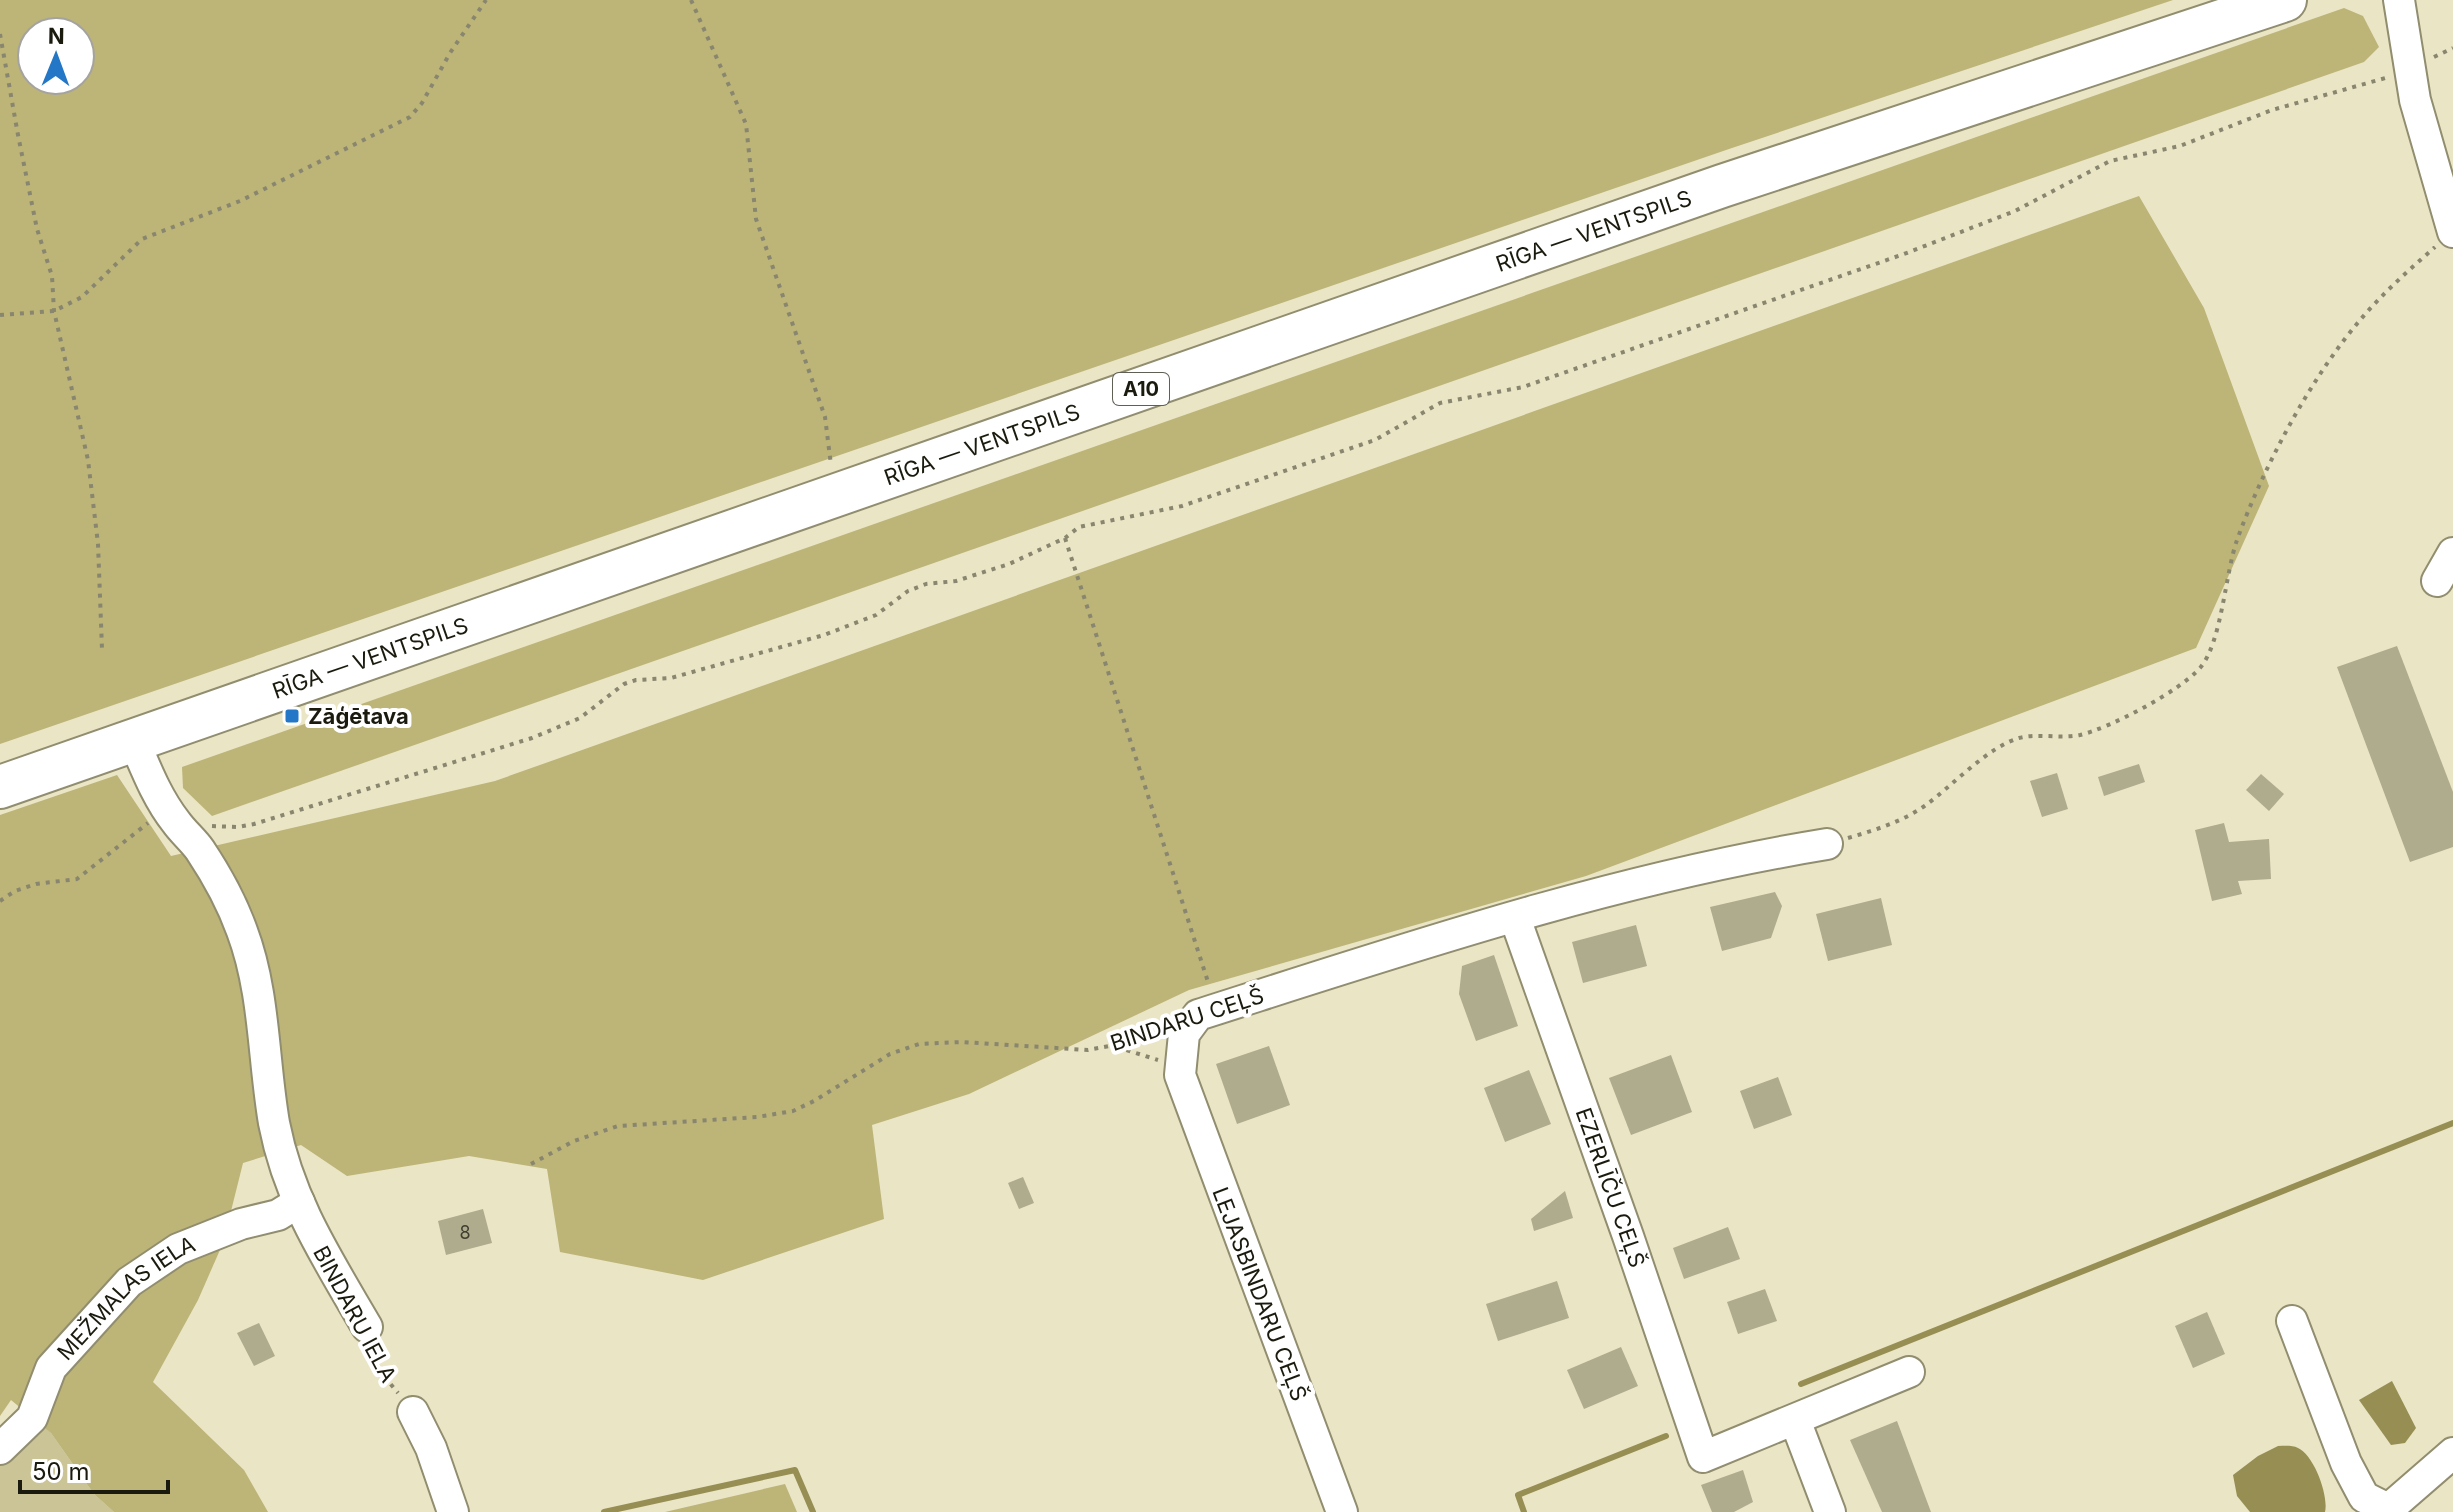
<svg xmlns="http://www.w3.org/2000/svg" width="2453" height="1512" font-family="Inter,sans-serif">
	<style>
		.green { fill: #cac496 }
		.forest { fill: #bdb478; fill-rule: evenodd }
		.water { fill: #968e53 }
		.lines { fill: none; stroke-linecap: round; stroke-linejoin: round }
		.stream { stroke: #968e53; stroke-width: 6 }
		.building { fill: #afab8d }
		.minor-casing { stroke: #918d6f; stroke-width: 34 }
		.highway-casing { stroke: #918d6f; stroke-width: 46 }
		.path { stroke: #89866f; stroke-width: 4; stroke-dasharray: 4 6; stroke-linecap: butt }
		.minor { stroke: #fff; stroke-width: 30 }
		.highway { stroke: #fff; stroke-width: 42 }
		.poi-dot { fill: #2477c6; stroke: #fff; stroke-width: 3 }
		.labels { text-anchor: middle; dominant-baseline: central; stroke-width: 8; stroke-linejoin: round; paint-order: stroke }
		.number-label { font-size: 18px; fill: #403e2e }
		.shield { fill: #fff; stroke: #5f5f56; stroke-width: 2 }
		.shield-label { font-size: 20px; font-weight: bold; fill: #1b1a0e }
		.street-label { font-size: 22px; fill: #1b1a0e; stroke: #fff }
		.poi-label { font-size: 22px; font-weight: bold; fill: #1b1a0e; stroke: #fff; text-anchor: start }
	</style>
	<rect width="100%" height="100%" fill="#eae5c5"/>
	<polygon class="green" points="45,1427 51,1433 94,1494 114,1512 0,1512 0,1455"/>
	<g class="forest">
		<path d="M 0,0 L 2173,0 L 1729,149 L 0,744 ZM 32,32 L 80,32 L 80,80 L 32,80 Z"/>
		<polygon points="2344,8 2363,16 2379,47 2364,62 212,816 183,788 182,767"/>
		<polygon points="2139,196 2204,308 2269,486 2196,648 1586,876 1189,990 969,1094 872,1125 884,1219 703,1280 560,1252 547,1169 469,1156 347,1176 301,1145 243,1163 223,1243 198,1300 153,1382 244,1470 268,1512 114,1512 94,1494 51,1433 11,1400 0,1416 0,815 117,775 171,856 495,781"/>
		<polygon points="785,1484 797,1512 665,1512"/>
	</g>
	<g class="water">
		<polygon points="2392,1381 2416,1428 2405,1443 2391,1445 2359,1400"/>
		<path d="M 2278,1446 C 2285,1446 2292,1445 2298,1448 C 2314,1455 2329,1496 2325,1512 L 2250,1512 L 2237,1496 L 2233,1475 L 2258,1456 Z"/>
	</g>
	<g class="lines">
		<g class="stream">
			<polyline points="1801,1384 2453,1123"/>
			<polyline points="604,1512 795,1470 813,1512"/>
			<polyline points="1524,1512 1518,1495 1666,1436"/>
		</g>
	</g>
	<g class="building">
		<polygon points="2397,646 2453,792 2453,847 2410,862 2337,667"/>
		<polygon points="2139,764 2145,782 2104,796 2098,777"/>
		<polygon points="2057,773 2068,809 2042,817 2030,781"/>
		<polygon points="2261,774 2284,794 2269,811 2246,790"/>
		<polygon points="2224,823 2229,842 2269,839 2271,879 2238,881 2242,894 2212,901 2195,830"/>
		<polygon points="1775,892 1782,906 1771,938 1722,951 1710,907"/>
		<polygon points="1881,898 1892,945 1828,961 1816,914"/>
		<polygon points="1636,925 1647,966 1583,983 1572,942"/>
		<polygon points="1494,955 1518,1026 1476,1041 1459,994 1462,966"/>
		<polygon points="1269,1046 1290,1105 1237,1124 1216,1064"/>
		<polygon points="1671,1055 1692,1112 1631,1135 1609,1078"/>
		<polygon points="1529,1070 1551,1124 1505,1142 1484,1088"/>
		<polygon points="1778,1077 1792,1115 1754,1129 1740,1091"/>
		<polygon points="1023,1177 1034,1203 1019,1209 1008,1183"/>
		<polygon points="1565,1191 1573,1218 1534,1231 1531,1219"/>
		<polygon points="483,1209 492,1243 446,1255 438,1221"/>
		<polygon points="1728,1227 1740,1259 1684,1279 1673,1248"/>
		<polygon points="1557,1281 1569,1318 1498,1341 1486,1304"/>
		<polygon points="1765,1289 1777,1321 1738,1334 1727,1302"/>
		<polygon points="2207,1312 2225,1354 2193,1368 2175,1326"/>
		<polygon points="259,1323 275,1356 254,1366 237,1333"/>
		<polygon points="1621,1347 1638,1386 1584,1409 1567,1370"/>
		<polygon points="1897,1421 1931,1512 1882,1512 1850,1440"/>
		<polygon points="1743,1470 1753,1502 1734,1512 1712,1512 1701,1485"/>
	</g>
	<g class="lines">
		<defs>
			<g id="minor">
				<polyline points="2399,0 2415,100 2453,232"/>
				<polyline points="2437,581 2453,553"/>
				<path d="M 134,741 C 146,769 157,798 176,822 C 183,832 193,840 200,850 C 216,874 232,903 242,931 C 265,992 263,1059 274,1123 C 289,1201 328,1260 367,1327"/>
				<path id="s1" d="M 1515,918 L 1628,1236 L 1703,1457 L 1909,1372"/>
				<polyline points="2292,1321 2346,1463 2364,1497 2388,1509"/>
				<polyline points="413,1412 431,1448 453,1512"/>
				<polyline points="1795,1420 1830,1512"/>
				<path id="s2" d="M 0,1449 L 32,1418 L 51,1368 L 129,1282 L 178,1249 L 241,1224 L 278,1215 L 299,1202"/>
				<path d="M 1342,1512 L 1180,1075 L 1184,1034 L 1198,1015 C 1405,949 1612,879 1827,844"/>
				<polyline points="2385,1512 2453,1453"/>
			</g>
			<g id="highway">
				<path id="s3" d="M 0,787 L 1722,186 L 2285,0"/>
			</g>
		</defs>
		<use href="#minor" class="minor-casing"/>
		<use href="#highway" class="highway-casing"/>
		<g class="path">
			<polyline points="691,0 746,124 756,219 825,417 831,465"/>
			<polyline points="0,34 18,135 37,229 52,276 54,311 88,460 98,544 102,649"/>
			<polyline points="2434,57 2453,48"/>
			<polyline points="0,315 54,311 82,297 142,239 240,201 410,117 422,103 450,53 486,0"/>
			<polyline points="1065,538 1209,985"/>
			<polyline points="212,826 238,827 254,824 532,738 580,718 624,684 636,680 671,678 824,635 876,615 908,591 926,584 956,581 1009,564 1065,538 1079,527 1182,506 1375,440 1440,403 1523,387 1904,254 2015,211 2110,161 2180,146 2272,110 2389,77"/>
			<path d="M 1848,838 C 1875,830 1902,822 1926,805 C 1953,785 1988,747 2019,738 C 2038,733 2060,739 2080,735 C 2110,728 2180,691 2200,668 C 2222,642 2225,574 2237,540 C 2263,468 2311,377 2361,319 C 2383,293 2409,270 2435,247"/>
			<polyline points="0,901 15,891 36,884 77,879 148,823"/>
			<polyline points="1117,1047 1158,1060"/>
			<polyline points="531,1164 574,1141 618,1126 757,1117 793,1111 814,1101 890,1054 919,1044 962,1042 1088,1050 1136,1041 1159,1032"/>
			<polyline points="375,1348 384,1376 398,1393"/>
		</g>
		<use href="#minor" class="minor"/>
		<use href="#highway" class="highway"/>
	</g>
	<rect class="poi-dot" x="284" y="708" width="16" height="16" rx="4"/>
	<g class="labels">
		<g class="number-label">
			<text x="465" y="1232">8</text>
		</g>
		<rect class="shield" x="1113" y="373" width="56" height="32" rx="6"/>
		<g class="shield-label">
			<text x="1141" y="389">A10</text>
		</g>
		<g class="street-label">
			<text stroke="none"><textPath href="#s3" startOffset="1688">RĪGA — VENTSPILS</textPath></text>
			<text stroke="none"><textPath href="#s3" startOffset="1040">RĪGA — VENTSPILS</textPath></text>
			<text stroke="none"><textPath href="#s3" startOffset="392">RĪGA — VENTSPILS</textPath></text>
			<text transform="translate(1187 1019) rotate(-18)">BINDARU CEĻŠ</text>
			<text stroke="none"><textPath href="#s1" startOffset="286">EZERLĪČU CEĻŠ</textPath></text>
			<text transform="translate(1260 1294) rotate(69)">LEJASBINDARU CEĻŠ</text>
			<text stroke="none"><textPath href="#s2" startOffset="202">MEŽMALAS IELA</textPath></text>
			<text transform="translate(355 1314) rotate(62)">BINDARU IELA</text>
		</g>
		<g class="poi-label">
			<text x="308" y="716">Zāģētava</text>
		</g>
	</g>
	<g transform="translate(56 56) rotate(1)"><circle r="38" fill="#ffffff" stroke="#a4a39f" stroke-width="2"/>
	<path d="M0-6L14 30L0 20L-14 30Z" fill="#2477c6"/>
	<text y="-12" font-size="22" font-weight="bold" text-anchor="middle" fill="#1b1a0e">N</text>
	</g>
	<path d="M20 1480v12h148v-12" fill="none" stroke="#1b1a0e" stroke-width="4"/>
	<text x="32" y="1480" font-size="24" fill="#1b1a0e" stroke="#ffffff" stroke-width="6" paint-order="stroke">50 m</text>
</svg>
